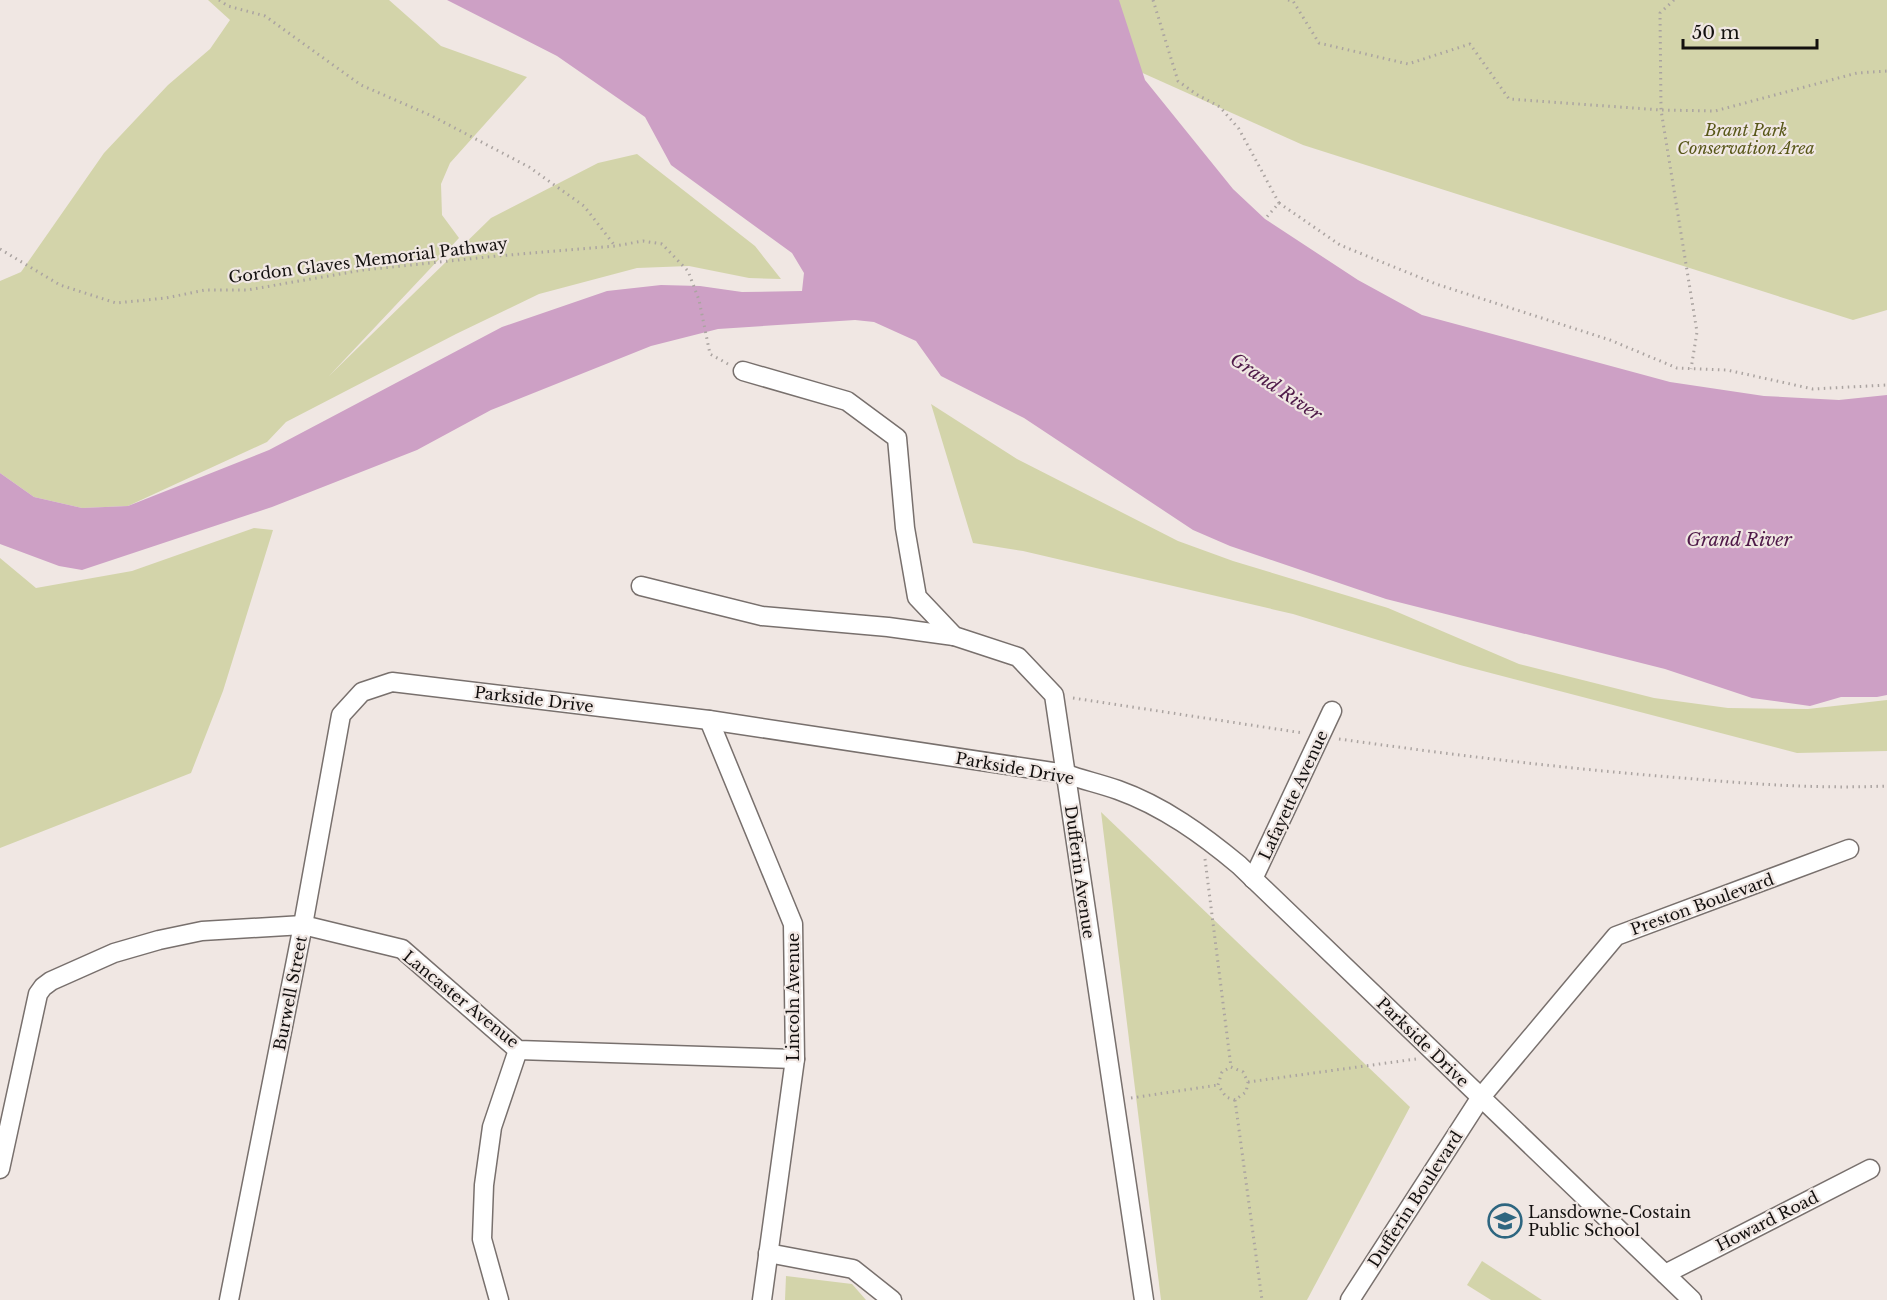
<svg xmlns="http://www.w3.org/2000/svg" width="1887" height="1300" font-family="'Libre Baskerville',serif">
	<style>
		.green { fill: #d3d4aa }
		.water { fill: #cda0c5 }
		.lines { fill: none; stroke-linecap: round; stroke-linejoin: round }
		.street-casing { stroke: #78706d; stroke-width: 21 }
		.path { stroke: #aba4a1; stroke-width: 3; stroke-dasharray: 1.5 4.5; stroke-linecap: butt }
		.street { stroke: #fff; stroke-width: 18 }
		.labels { text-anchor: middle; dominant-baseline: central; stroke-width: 4.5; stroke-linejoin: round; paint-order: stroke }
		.park-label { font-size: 16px; font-style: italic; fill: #585719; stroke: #f0e7e3 }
		.street-label { font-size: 16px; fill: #13100f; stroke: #f0e7e3 }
		.poi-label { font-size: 16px; fill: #13100f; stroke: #f0e7e3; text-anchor: start }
		.water-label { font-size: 18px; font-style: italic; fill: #4e1948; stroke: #f0e7e3 }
	</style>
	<rect width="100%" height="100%" fill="#f0e7e3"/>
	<g class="green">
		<polygon points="208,0 389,0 441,46 527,77 450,163 441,184 442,215 459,238 329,376 491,218 598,163 637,154 755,246 781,279 749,278 689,266 637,268 539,294 456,334 286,422 267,442 128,506 82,508 34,497 0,473 0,281 21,272 104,153 168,85 210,49 230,20"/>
		<polygon points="980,0 1887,0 1887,310 1853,320 1303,145"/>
		<polygon points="931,404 1017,459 1178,541 1233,561 1388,608 1519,664 1654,698 1728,708 1808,709 1887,700 1887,751 1797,753 1460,665 1293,614 1023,551 973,543"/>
		<polygon points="254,528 273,530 223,691 191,773 0,848 0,558 36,588 132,571"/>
		<polygon points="1101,812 1410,1107 1307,1300 1161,1300"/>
		<polygon points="1482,1261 1542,1300 1491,1300 1467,1285"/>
		<polygon points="786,1276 852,1284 866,1300 785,1300"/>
	</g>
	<polygon class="water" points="447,0 1119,0 1145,80 1233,189 1265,219 1358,280 1422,315 1670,382 1764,396 1839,400 1887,395 1887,695 1877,697 1841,697 1810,706 1752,698 1665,669 1386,599 1230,546 1193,530 1024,418 941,376 916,341 874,322 855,320 718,329 651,346 491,410 417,450 272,507 82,570 59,566 0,544 0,473 34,497 82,508 128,506 269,450 502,327 607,291 661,285 700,286 742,292 802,291 804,273 792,253 671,165 645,117 557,56"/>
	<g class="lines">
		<defs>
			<g id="street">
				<polyline points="743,371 847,401 897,438 905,528 917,597 954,636 1018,657 1054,695 1144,1300"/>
				<polyline points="641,586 762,616 888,627 954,636"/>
				<polyline points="709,720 793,924 795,1059 762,1300"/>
				<polyline points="1253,879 1332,711"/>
				<polyline points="0,1169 38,994 43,987 51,981 114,953 159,940 202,931 303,925 402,949 518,1050 795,1059"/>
				<polyline points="768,1253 853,1269 892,1300"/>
				<polyline points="1665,1274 1870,1169"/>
				<path d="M 229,1300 L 303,925 L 341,715 L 362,692 L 392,682 L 709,720 L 1066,774 C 1083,780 1101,784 1118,790 C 1163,806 1203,835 1239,865 L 1692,1300"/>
				<polyline points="499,1300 482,1239 484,1185 492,1127 518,1050"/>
				<polyline points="1350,1300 1481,1097 1616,936 1849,849"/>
			</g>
		</defs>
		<use href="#street" class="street-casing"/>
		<g class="path">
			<polyline points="219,0 228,6 265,16 361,85 432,116 529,167 584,206 615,246"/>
			<polyline points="1153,0 1178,81 1196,94 1220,107 1239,129 1279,203 1265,219"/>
			<polyline points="1288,0 1293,1 1319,43 1408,64 1470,44 1509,99 1661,110 1715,111 1857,73 1887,71"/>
			<polyline points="1674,0 1660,13 1661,110 1697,332 1691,369"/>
			<polyline points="1279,203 1340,245 1436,284 1610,340 1677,368 1727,370 1813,389 1887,385"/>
			<polyline points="0,249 60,285 116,303 166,298 205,290 247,290 363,270 497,256 615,246 643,241 662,244 688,271 699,300 710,354 728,364"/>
			<polyline points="1073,698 1303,733"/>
			<path d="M 1339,739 C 1454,755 1568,769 1683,778 C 1751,784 1819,789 1887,786"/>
			<polyline points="1205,859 1231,1067"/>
			<polygon points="1231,1067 1243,1072 1248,1082 1246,1092 1235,1100 1226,1097 1218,1085 1222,1072"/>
			<polyline points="1248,1082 1416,1059"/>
			<polyline points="1131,1098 1218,1085"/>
			<polyline points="1235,1100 1262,1300"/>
		</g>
		<use href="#street" class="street"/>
	</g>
	<defs>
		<symbol id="school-ring" viewBox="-11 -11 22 22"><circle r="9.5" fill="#f0e7e3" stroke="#2e6680" stroke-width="1.5"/><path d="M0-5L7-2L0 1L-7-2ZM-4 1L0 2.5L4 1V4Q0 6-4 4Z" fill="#2e6680"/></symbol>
	</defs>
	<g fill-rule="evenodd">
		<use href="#school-ring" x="1486" y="1202" width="38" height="38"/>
	</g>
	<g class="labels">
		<g class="park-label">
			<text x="1746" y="130">Brant Park<tspan x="1746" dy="18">Conservation Area</tspan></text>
		</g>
		<g class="street-label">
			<text transform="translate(368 260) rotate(-7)">Gordon Glaves Memorial Pathway</text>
			<text transform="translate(534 699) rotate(7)">Parkside Drive</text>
			<text transform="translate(1015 768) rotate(10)">Parkside Drive</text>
			<text transform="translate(1293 795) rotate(-65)">Lafayette Avenue</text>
			<text transform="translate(1080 872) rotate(82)">Dufferin Avenue</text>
			<text transform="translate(1702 904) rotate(-20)">Preston Boulevard</text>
			<text transform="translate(290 993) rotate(-79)">Burwell Street</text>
			<text transform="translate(793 997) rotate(-90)">Lincoln Avenue</text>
			<text transform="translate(461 999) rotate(39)">Lancaster Avenue</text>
			<text transform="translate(1423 1042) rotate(44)">Parkside Drive</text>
			<text transform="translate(1415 1199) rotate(-57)">Dufferin Boulevard</text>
			<text transform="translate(1767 1221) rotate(-27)">Howard Road</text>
		</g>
		<g class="poi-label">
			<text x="1528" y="1212">Lansdowne-Costain<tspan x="1528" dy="18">Public School</tspan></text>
		</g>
		<g class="water-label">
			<text transform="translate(1276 387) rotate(34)">Grand River</text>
			<text x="1739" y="540">Grand River</text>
		</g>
	</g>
	<path d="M1683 39v9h134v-9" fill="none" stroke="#13100f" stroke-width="3"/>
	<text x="1692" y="39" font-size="18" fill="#13100f" stroke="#f0e7e3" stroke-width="4.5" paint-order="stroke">50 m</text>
</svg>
